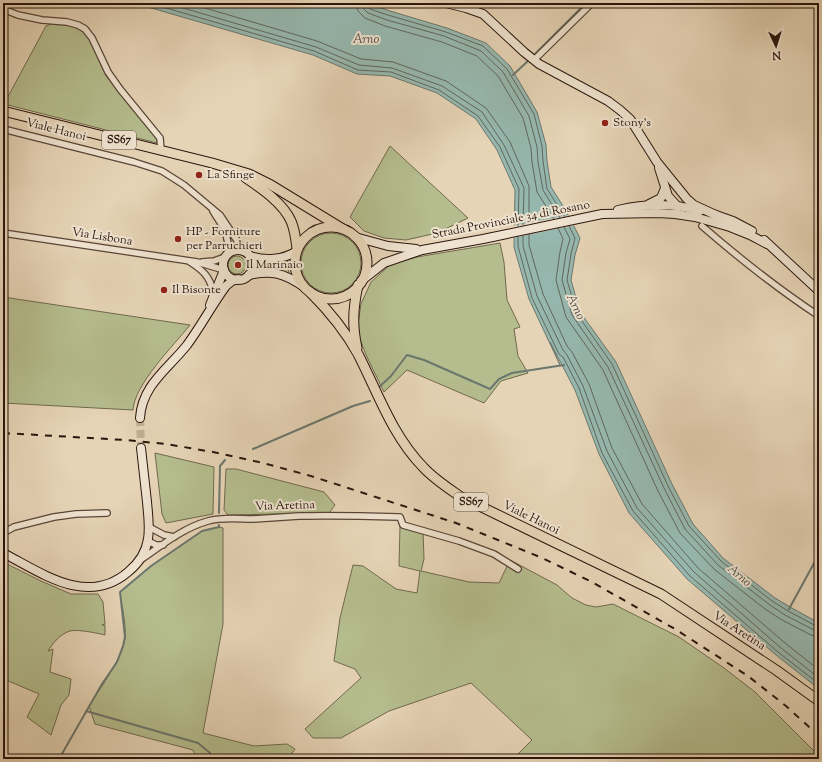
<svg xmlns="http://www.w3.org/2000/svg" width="822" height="762" font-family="'Sorts Mill Goudy',serif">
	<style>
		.green { fill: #b5bd8e; stroke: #70694e }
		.water { fill: #96b8af; stroke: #6b776e }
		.pier { fill: #e6d4b6 }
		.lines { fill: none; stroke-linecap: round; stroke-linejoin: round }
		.shore { stroke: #60665e; stroke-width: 1 }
		.stream { stroke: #6b776e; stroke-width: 2 }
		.secondary-tunnel { stroke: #c0ae94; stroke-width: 8; stroke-dasharray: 8 4; stroke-linecap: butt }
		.street-casing { stroke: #594537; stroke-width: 8 }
		.secondary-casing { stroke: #2a150d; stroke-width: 10 }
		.primary-casing { stroke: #2a150d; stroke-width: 11 }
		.street { stroke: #efe3d0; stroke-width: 5.5 }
		.secondary { stroke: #efe3d0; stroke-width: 8 }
		.primary { stroke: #e6d4b6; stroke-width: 9 }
		.rail { stroke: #2a150d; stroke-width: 2; stroke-dasharray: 7 7; stroke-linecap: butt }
		.poi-dot { fill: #8f2418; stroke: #efe3d0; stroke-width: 1.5 }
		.labels { text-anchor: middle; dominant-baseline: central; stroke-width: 4; stroke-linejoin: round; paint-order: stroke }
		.shield { fill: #efe3d0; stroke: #655348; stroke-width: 1 }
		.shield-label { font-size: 11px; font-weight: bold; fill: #2a150d }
		.poi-label { font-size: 12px; fill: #2a150d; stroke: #efe3d0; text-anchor: start }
		.street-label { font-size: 12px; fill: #2a150d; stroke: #efe3d0 }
		.water-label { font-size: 13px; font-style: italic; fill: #504e46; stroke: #efe3d0 }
	</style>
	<rect width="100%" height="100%" fill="#e6d4b6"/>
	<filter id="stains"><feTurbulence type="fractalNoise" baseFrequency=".005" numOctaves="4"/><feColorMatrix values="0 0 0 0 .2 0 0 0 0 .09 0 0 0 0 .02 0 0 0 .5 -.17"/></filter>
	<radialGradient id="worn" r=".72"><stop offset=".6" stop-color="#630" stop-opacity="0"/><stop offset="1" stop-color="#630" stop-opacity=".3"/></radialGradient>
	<g class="green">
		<polygon points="54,23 67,25 80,29 90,39 106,76 157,138 157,143 4,104 46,26"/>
		<polygon points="390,146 468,218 437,233 406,240 384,238 364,231 350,217"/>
		<circle cx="331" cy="263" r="30"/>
		<polygon points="500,243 504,262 507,300 520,327 514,329 518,356 528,373 501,381 484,403 407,370 384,392 366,355 357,331 361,304 371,282 391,264 417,257"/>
		<circle cx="237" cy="265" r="9"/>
		<polygon points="287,259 289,274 256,270 257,262"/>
		<path d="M 3,297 L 190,325 C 174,345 134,385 133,410 L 3,403 Z"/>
		<polygon points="155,453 214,467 213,514 166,523 162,514"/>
		<polygon points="226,469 236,469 324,492 335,505 329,513 228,515 224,510"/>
		<polygon points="400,526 423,531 424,559 421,571 469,582 499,583 510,560 557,585 572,598 586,605 596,607 613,604 679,637 724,668 755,692 819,756 819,759 518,759 516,756 532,740 471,683 389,711 341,738 313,738 305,729 361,678 355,669 334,661 340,618 353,565 363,566 396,589 417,593 420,571 399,566"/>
		<path d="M 219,527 L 223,528 L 223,624 L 203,733 L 254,746 L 287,744 L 295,749 L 288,759 L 197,759 L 193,750 L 95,724 L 89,706 C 100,688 123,658 125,638 C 126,623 122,607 120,592 L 151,566 L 202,531 Z"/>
		<path d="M 3,562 L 41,581 L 71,594 L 98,594 L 103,602 L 105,624 L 102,625 L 105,625 L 105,635 C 97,633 77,629 70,631 C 60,634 53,643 48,651 L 53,649 L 50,672 L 71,679 L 69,695 L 61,705 L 51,735 L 27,717 L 39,694 L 6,680 L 3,681 Z"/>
	</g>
	<polygon class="water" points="134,3 367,3 390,11 447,28 486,43 510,66 537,112 546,145 547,161 551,187 565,209 580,238 575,255 571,280 580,312 616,362 672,484 693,524 723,558 775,598 790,607 819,623 819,689 776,655 687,579 629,513 599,454 575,390 550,342 560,365 529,299 514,247 515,190 497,150 476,119 437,93 390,76 357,74 313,55"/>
	<polygon class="pier" points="570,215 576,225 512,238 512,226"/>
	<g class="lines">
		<g class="shore">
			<polyline points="149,3 314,51 358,70 391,72 439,90 478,116 500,147 519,189 518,226"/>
			<polyline points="166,3 316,47 359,65 392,68 442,86 482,112 504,145 524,188 523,225"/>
			<polyline points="188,3 317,41 361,59 393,62 446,81 486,108 510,142 529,186 529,224"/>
			<polyline points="356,3 358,11 365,18 385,26 442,42 477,56 498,76 523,118 531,148 532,162 537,192 554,219"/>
			<polyline points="362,3 364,9 368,13 387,20 444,36 481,51 503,72 529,116 537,147 538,162 543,190 560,218"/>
			<polyline points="367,3 368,6 370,9 388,15 446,32 483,46 507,69 534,114 542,146 543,161 547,189 565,217"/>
			<polyline points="569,226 575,238 571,254 567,280 577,314 612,364 668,486 689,526 721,561 772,601 788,611 816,626 819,626"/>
			<polyline points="564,227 570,239 566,253 562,280 572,315 608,367 664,488 685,529 718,565 770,605 785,615 814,630 819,631"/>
			<polyline points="558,228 563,239 560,252 556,280 566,317 603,370 658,491 680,533 714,569 765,609 782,620 811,635 819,637"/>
			<polyline points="529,234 529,245 543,294 567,346 572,352 589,384 612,448 642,504 698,568 785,643 819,670"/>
			<polyline points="523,236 523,246 537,296 563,350 567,355 583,386 607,451 637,508 694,572 781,648 819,678"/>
			<polyline points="518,237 518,246 532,298 559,354 563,357 579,388 602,453 633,511 690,576 778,652 819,684"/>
		</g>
		<g class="stream">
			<polyline points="533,56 586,3"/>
			<polyline points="513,75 530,59"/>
			<polyline points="377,389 391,376 407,355 424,360 490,389 499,379 512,373 564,365"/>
			<polyline points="253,449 353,406 370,401"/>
			<polyline points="219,513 220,466 225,460"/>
			<polyline points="789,609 819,554"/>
			<polyline points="86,711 198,743 210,753 211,759"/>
			<polyline points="59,759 102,684 117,662 123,646 125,637 120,592 151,566 202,531 219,527 219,525"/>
		</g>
		<polyline class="secondary-tunnel" points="140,418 141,448"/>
		<defs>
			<g id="street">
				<polyline points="3,9 18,15 42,20 67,22 78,25 85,29 92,38 108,72 120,89 160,138 161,150"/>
				<polyline points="534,60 592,3"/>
				<polyline points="3,129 134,162 162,171 184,185 220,215 244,251"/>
				<polyline points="213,211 225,230 230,252"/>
				<path d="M 702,226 C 739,258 778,289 819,316"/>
				<polyline points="3,233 197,262 224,270"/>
				<path d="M 190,262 C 204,271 210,277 214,294"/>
				<polyline points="202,262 214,261 225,257"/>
				<polyline points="149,527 164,535 174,537"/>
				<polyline points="3,533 14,527 54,517 76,514 107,513"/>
				<polyline points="148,541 156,545 163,545"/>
				<path d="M 142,559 C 162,545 183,528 208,521 C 222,517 238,519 253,519 C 269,518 284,517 299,516 C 333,515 367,516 400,517 L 403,525 L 459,541 L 494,554 L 518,569"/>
			</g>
			<g id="secondary">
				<polyline points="446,3 466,8 483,14 524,52 539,64 608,101 620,110 630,119 657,162 687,199 694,205 718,216"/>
				<polyline points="659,168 668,196 678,207"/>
				<polyline points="649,204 661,198 665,188"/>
				<path d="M 618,210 C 644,204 674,203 700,211"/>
				<polyline points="713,214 733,221 752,231"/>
				<polyline points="355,237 388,246 416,249"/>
				<polyline points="764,240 819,291"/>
				<circle cx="238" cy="265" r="15"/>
				<path d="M 250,256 C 265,261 283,260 297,251"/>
				<path d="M 249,275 C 272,270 284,273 304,287"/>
				<polyline points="361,281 384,263 422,250 483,239 602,214 658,213 675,214 695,217 730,227 750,235 767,244"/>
				<polyline points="210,305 224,270"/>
				<path d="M 140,418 C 142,385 168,369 187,345 C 201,326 212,305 226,286 L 232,281 L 238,279"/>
				<path d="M 3,553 C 42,573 87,607 128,572 C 139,563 146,553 148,539 C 150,527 148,514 147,502 C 145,484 143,466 141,448"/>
			</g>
			<g id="primary">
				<polyline points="3,111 212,163 249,174 271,185 343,229"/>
				<path d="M 246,178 C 262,189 283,203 291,221 C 295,230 296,240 297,249"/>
				<circle cx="331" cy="263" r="36"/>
				<path d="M 310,292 C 329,311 345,330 358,354 C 378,393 392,435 423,467 C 434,479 448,488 461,497 L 661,594 L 776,670 L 819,701"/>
				<path d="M 357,348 C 352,325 353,309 358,285"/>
			</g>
		</defs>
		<use href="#street" class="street-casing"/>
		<use href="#secondary" class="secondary-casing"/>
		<use href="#primary" class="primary-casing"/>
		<use href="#street" class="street"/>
		<use href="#secondary" class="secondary"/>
		<use href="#primary" class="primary"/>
		<polyline class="rail" points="3,433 125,440 166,444 213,452 263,463 311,476 456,523 540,557 590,581 675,629 748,676 786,706 819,736"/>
	</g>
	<g class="poi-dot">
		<circle cx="605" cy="123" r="4"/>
		<circle cx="199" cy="175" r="4"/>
		<circle cx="178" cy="239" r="4"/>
		<circle cx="238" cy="265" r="4"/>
		<circle cx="164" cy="290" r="4"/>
	</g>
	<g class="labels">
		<g class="shield">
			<rect x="102" y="131" width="34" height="18" rx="3"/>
			<rect x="454" y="493" width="34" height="18" rx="3"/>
		</g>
		<g class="shield-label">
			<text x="119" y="140">SS67</text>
			<text x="471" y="502">SS67</text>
		</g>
		<g class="poi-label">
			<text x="613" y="123">Stony's</text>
			<text x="207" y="175">La Sfinge</text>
			<text x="186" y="232">HP - Forniture<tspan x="186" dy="14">per Parruchieri</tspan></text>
			<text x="246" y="265">Il Marinaio</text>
			<text x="172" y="290">Il Bisonte</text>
		</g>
		<g class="street-label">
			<text transform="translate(56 130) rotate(14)">Viale Hanoi</text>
			<text transform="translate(511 220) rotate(-11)">Strada Provinciale 34 di Rosano</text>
			<text transform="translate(102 237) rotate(9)">Via Lisbona</text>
			<text transform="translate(285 506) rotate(-2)">Via Aretina</text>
			<text transform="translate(531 518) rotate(26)">Viale Hanoi</text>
			<text transform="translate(739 631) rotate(33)">Via Aretina</text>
		</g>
		<g class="water-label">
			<text x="366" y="40">Arno</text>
			<text transform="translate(575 307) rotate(64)">Arno</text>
			<text transform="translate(739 576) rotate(41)">Arno</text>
		</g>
	</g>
	<rect width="822" height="762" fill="none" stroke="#e6d4b6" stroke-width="16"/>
	<rect x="4" y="4" width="814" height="754" fill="none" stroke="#2a150d" stroke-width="2"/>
	<rect x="8" y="8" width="806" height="746" fill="none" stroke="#2a150d"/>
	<g transform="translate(776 46) rotate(176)" stroke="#efe3d0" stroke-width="3" paint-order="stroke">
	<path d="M0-3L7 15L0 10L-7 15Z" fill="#2a150d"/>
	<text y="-6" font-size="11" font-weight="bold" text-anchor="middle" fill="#2a150d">N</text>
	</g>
	<rect width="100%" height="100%" filter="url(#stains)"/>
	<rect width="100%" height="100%" fill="url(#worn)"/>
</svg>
